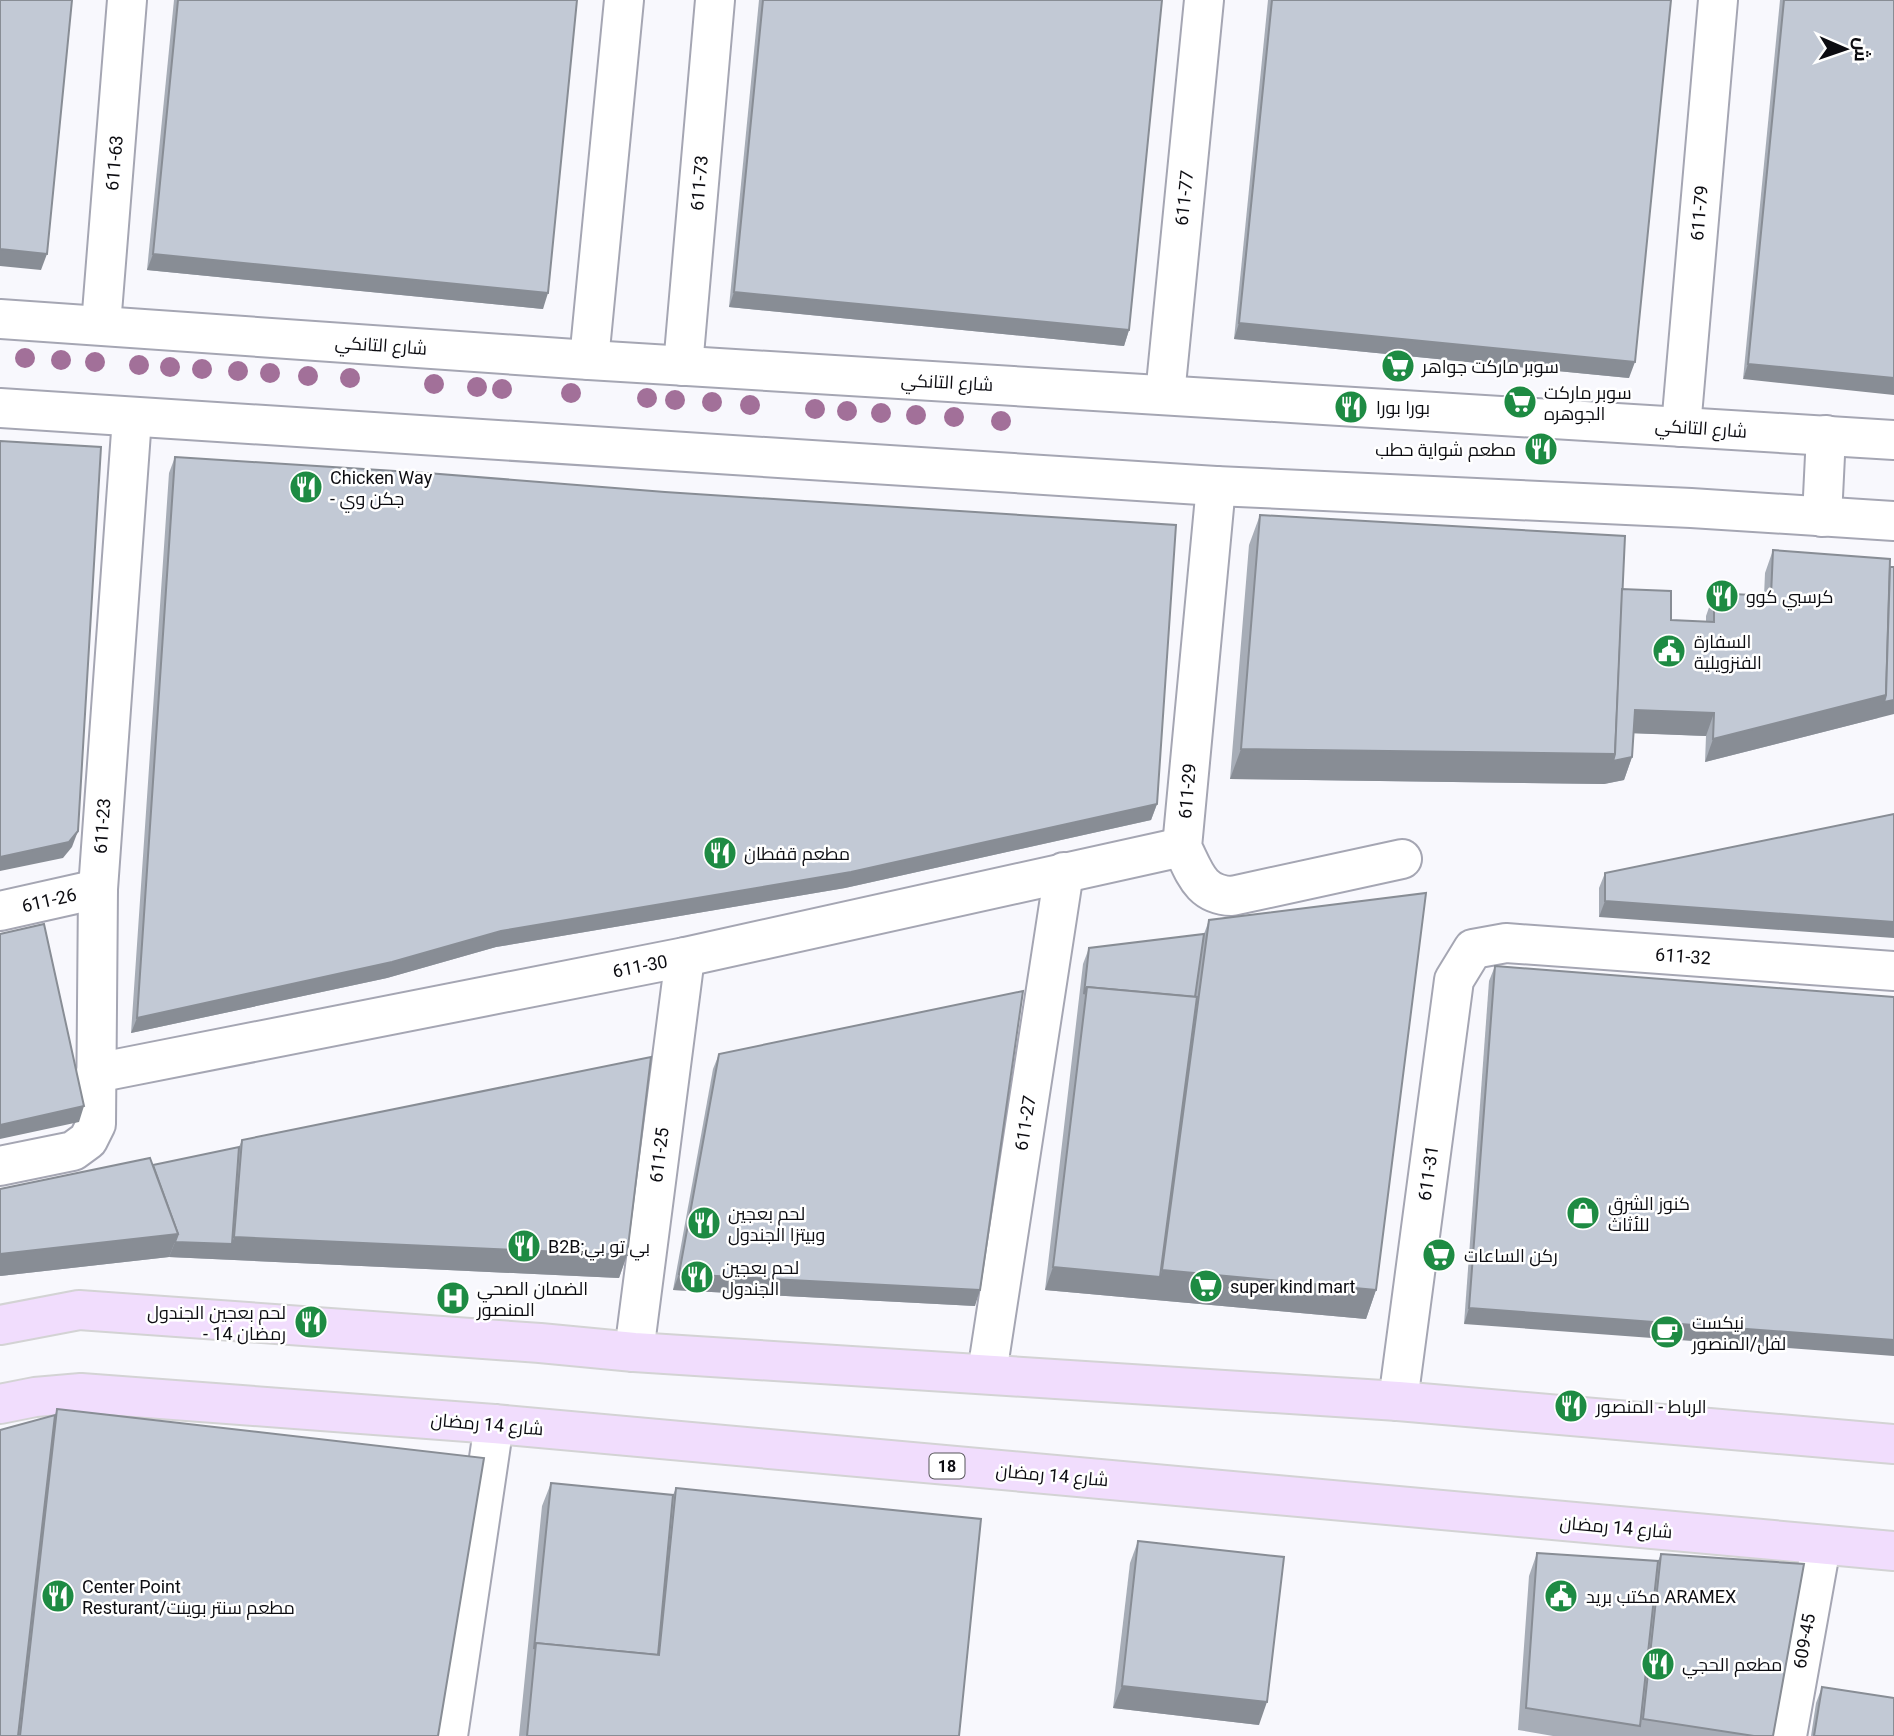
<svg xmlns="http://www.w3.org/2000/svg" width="1894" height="1736" font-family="Roboto,Cairo,sans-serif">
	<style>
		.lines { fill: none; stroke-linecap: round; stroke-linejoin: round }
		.minor-casing { stroke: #a5a6b3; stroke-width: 42 }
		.major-casing { stroke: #d3d3d4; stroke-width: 42 }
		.minor { stroke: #fff; stroke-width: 38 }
		.major { stroke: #f1ddfd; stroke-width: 38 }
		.tree { fill: #a27099 }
		.wall { fill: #a7adb7 }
		.shaded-wall { fill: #888d95 }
		.building { fill: #c2c9d5; stroke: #888d95; stroke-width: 2 }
		.labels { text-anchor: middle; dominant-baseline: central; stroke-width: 5; stroke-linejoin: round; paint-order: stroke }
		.shield { fill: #fff; stroke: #555558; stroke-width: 2 }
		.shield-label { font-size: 16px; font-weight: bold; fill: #0c0c11 }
		.street-label { font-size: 18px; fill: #0c0c11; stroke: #fff }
		.poi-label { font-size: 18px; fill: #0c0c11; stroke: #fff; text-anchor: start }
	</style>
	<rect width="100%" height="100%" fill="#f8f8fd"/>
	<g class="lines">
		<defs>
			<g id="minor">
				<polyline points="0,319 589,360 1894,440"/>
				<polyline points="101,325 127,0"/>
				<polyline points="589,360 624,0"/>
				<polyline points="683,366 715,0"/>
				<polyline points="1165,395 1204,0"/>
				<polyline points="0,408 1216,486 1691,508 1894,521"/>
				<polyline points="1681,427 1718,0"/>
				<path d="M 1216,486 L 1182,847 C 1195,873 1200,895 1232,896 L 1402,859"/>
				<polyline points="1822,517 1826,435"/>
				<polyline points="0,911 98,889"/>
				<polyline points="96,1073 685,957 1182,847"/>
				<polyline points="0,1166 73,1151 88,1140 96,1124 98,889 132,418"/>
				<polyline points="634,1352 685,957"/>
				<polyline points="987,1373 1064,872"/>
				<polyline points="1398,1401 1454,980 1473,949 1506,943 1894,971"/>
				<polyline points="448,1736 494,1424"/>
				<polyline points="1787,1736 1821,1546"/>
			</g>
			<g id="major">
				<polyline points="0,1325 79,1310 540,1343 634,1352 1398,1401 1894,1444"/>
				<polyline points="0,1404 35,1397 81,1393 494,1424 1894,1551"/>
			</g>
		</defs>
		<use href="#minor" class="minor-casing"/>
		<use href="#major" class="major-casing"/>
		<use href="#minor" class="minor"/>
		<use href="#major" class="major"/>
	</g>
	<g class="tree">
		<circle cx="25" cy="358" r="10"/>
		<circle cx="61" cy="360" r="10"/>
		<circle cx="95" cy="362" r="10"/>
		<circle cx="139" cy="365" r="10"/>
		<circle cx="170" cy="367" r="10"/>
		<circle cx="202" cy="369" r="10"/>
		<circle cx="238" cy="371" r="10"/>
		<circle cx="270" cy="373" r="10"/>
		<circle cx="308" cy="376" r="10"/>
		<circle cx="350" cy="378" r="10"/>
		<circle cx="434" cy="384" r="10"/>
		<circle cx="477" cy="387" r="10"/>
		<circle cx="502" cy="389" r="10"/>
		<circle cx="571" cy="393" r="10"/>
		<circle cx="647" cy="398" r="10"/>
		<circle cx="675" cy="400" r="10"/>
		<circle cx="712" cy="402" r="10"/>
		<circle cx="750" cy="405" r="10"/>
		<circle cx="815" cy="409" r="10"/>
		<circle cx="847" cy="411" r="10"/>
		<circle cx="881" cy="413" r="10"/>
		<circle cx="916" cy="415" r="10"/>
		<circle cx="954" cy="417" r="10"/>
		<circle cx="1001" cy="421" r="10"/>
	</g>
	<g class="wall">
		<polygon points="174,0 577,0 543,309 147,270"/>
		<polygon points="759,0 1162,0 1129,330 1124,346 729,307"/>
		<polygon points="1268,0 1671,0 1629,378 1234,339"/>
		<polygon points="1780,0 1894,0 1743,379"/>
		<polygon points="175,457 1157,804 1151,820 845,888 496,947 387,978 131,1033 169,473"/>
		<polygon points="1260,515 1622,589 1671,620 1706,622 1706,616 1714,593 1764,596 1765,573 1773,550 1878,718 1705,762 1706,736 1633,733 1632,757 1624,780 1604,784 1230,779 1249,545"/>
		<polygon points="1894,814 1599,917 1599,888 1605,873"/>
		<polygon points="1209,920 1376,1290 1366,1319 1045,1290 1083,964 1089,948 1204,934"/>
		<polygon points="1495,966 1894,997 1464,1324 1489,981"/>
		<polygon points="719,1054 975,1306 673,1290 713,1069"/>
		<polygon points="242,1140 627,1255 619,1278 169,1257 0,1276 153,1165 239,1147"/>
		<polygon points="57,1409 438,1736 0,1736 55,1415"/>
		<polygon points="551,1483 673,1495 676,1488 959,1736 519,1736 542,1506"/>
		<polygon points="1138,1541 1259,1725 1113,1708 1130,1563"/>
		<polygon points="1537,1553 1658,1561 1661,1554 1773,1736 1553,1736 1518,1730 1529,1576"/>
		<polygon points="1822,1687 1894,1736 1811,1736 1816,1703"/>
	</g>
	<g class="shaded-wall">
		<polygon points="0,249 47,254 41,270 0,266"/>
		<polygon points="153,254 548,293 543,309 147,270"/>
		<polygon points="734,292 1129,330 1124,346 729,307"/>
		<polygon points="1239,323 1635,362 1629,378 1234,339"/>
		<polygon points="1748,364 1894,378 1894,395 1743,379"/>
		<polygon points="1886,695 1894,700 1894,714 1705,762 1713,739"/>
		<polygon points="1635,710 1714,713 1706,736 1626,733"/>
		<polygon points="1241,749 1615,754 1632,757 1624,780 1604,784 1230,779"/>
		<polygon points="1157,804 1151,820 845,888 496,947 387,978 131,1033 137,1018 501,931"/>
		<polygon points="78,831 72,847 63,858 0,871 0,857"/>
		<polygon points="1605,901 1894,922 1894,938 1599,917"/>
		<polygon points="84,1106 79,1122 0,1139 0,1125"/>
		<polygon points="178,1234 169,1257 0,1276 0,1254"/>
		<polygon points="234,1237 627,1255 619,1278 169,1257 175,1242 232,1244"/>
		<polygon points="1053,1267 1160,1277 1162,1270 1376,1290 1366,1319 1045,1290"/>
		<polygon points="679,1274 980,1290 975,1306 673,1290"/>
		<polygon points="1469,1308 1894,1340 1894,1356 1464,1324"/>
		<polygon points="1122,1686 1267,1702 1259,1725 1113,1708"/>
	</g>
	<g class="building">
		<polygon points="0,0 72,0 47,254 0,249"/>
		<polygon points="178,0 577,0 548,293 153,254"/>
		<polygon points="763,0 1162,0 1129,330 734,292"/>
		<polygon points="1272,0 1671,0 1635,362 1239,323"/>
		<polygon points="1784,0 1894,0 1894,378 1748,364"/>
		<polygon points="0,441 101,447 78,831 69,842 0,857"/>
		<polygon points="175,457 427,473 665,492 1176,525 1157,804 851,872 501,931 392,962 137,1018"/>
		<polygon points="1260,515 1625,536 1615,754 1241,749"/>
		<polygon points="1773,550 1890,559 1886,695 1713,739 1714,713 1635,710 1632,757 1613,761 1615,754 1622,589 1671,591 1671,620 1714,622 1714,593 1771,596"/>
		<polygon points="1890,567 1894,567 1894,700 1884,702 1886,695"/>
		<polygon points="1894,814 1894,922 1605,901 1605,873"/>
		<polygon points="1426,893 1376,1290 1162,1270 1209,920"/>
		<polygon points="44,924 84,1106 0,1125 0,934"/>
		<polygon points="1204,934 1195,997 1087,987 1084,994 1089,948"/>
		<polygon points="1495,966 1894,997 1894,1340 1469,1308"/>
		<polygon points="1087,987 1197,997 1160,1277 1053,1267"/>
		<polygon points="1023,991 980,1290 679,1274 719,1054"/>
		<polygon points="651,1057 627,1255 234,1237 242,1140"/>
		<polygon points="239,1147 232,1244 175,1242 178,1234 153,1165"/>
		<polygon points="150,1158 178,1234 0,1254 0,1189"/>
		<polygon points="57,1409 484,1458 438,1736 20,1736"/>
		<polygon points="55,1415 18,1736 0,1736 0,1430"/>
		<polygon points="551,1483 673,1495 658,1655 536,1643 534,1649"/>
		<polygon points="676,1488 981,1519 959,1736 527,1736 536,1643 659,1655"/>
		<polygon points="1138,1541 1284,1557 1267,1702 1122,1686"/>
		<polygon points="1537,1553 1658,1561 1640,1726 1526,1708"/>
		<polygon points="1661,1554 1804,1564 1773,1736 1754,1736 1643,1719"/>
		<polygon points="1822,1687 1894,1698 1894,1736 1814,1736"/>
	</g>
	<defs>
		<symbol id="supermarket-disc" viewBox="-11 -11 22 22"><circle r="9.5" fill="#1e8b43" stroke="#fff"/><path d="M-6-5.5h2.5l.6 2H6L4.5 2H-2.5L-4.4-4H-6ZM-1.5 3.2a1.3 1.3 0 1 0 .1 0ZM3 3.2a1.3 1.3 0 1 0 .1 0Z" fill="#fff"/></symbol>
		<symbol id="restaurant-disc" viewBox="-11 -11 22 22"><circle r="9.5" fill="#1e8b43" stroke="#fff"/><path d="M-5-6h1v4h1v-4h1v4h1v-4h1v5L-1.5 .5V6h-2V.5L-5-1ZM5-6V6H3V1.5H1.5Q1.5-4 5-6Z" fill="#fff"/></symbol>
		<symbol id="civic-disc" viewBox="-11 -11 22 22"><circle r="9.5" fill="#1e8b43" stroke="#fff"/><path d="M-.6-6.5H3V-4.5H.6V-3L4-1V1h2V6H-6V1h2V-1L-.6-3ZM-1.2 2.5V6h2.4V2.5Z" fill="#fff"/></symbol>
		<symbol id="shop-disc" viewBox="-11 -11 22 22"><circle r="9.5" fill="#1e8b43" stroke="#fff"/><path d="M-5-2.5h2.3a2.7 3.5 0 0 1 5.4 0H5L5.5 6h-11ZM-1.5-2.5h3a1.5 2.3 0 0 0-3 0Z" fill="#fff"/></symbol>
		<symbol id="hospital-disc" viewBox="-11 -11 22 22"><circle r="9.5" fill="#1e8b43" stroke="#fff"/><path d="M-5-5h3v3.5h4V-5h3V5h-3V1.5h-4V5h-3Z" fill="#fff"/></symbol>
		<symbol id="cafe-disc" viewBox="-11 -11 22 22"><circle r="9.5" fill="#1e8b43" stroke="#fff"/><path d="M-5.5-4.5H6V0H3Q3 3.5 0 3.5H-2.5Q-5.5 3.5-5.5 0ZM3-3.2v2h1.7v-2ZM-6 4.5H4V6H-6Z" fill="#fff"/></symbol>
	</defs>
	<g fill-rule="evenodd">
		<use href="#supermarket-disc" x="1379" y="347" width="38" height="38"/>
		<use href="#supermarket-disc" x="1501" y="383" width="38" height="38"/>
		<use href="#restaurant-disc" x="1332" y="388" width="38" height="38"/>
		<use href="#restaurant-disc" x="1522" y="430" width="38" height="38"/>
		<use href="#restaurant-disc" x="287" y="468" width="38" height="38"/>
		<use href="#restaurant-disc" x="1703" y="577" width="38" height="38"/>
		<use href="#civic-disc" x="1650" y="632" width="38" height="38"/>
		<use href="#restaurant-disc" x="701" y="834" width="38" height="38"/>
		<use href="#shop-disc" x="1564" y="1194" width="38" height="38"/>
		<use href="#restaurant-disc" x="685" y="1204" width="38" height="38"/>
		<use href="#restaurant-disc" x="505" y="1227" width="38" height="38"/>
		<use href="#supermarket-disc" x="1420" y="1236" width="38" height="38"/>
		<use href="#restaurant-disc" x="678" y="1258" width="38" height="38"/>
		<use href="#supermarket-disc" x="1187" y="1267" width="38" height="38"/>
		<use href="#hospital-disc" x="434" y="1279" width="38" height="38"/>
		<use href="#restaurant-disc" x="292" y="1303" width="38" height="38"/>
		<use href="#cafe-disc" x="1648" y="1313" width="38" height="38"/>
		<use href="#restaurant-disc" x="1552" y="1387" width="38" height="38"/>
		<use href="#restaurant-disc" x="39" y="1577" width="38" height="38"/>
		<use href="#civic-disc" x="1542" y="1577" width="38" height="38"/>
		<use href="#restaurant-disc" x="1639" y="1645" width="38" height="38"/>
	</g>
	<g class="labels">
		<rect class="shield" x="929.5" y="1453.5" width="35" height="25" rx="5"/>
		<g class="shield-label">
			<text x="947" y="1466">18</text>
		</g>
		<g class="street-label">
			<text transform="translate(114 163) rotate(-85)">611-63</text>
			<text transform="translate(699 183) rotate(-85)">611-73</text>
			<text transform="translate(1184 198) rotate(-84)">611-77</text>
			<text transform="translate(1699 213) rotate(-85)">611-79</text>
			<text transform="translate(381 345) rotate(4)">شارع التانكي</text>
			<text transform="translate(947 382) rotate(3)">شارع التانكي</text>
			<text transform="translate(1701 428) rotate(4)">شارع التانكي</text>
			<text transform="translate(1187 791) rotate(-85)">611-29</text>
			<text transform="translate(102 826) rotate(-86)">611-23</text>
			<text transform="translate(49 900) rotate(-13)">611-26</text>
			<text transform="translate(1683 956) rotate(4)">611-32</text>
			<text transform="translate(640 966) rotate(-11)">611-30</text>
			<text transform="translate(1025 1123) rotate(-81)">611-27</text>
			<text transform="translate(659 1155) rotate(-83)">611-25</text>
			<text transform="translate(1428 1173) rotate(-82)">611-31</text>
			<text transform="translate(487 1424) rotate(5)">شارع 14 رمضان</text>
			<text transform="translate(1052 1475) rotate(5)">شارع 14 رمضان</text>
			<text transform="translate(1616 1527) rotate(5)">شارع 14 رمضان</text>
			<text transform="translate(1804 1641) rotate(-80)">609-45</text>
		</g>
		<g class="poi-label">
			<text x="1422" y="366">سوبر ماركت جواهر</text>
			<text x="1544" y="392">سوبر ماركت<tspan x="1544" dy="21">الجوهره</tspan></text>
			<text x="1376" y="407">بورا بورا</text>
			<text x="1516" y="449" text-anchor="end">مطعم شواية حطب</text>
			<text x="330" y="477">Chicken Way<tspan x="330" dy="21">- جكن وي</tspan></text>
			<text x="1746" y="596">كرسبي كوو</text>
			<text x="1694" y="641">السفارة<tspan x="1694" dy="21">الفنزويلية</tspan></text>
			<text x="744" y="853">مطعم قفطان</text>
			<text x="1608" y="1203">كنوز الشرق<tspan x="1608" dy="21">للأثاث</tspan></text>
			<text x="728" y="1213">لحم بعجين<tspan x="728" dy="21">وبيتزا الجندول</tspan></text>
			<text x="548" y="1246">B2B;بي تو بي</text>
			<text x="1464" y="1255">ركن الساعات</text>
			<text x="722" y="1267">لحم بعجين<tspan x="722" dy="21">الجندول</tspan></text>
			<text x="1230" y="1286">super kind mart</text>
			<text x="477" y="1288">الضمان الصحي<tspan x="477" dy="21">المنصور</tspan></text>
			<text x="286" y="1312" text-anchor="end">لحم بعجين الجندول<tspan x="286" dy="21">- 14 رمضان</tspan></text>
			<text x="1692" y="1322">نيكست<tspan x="1692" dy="21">لفل/المنصور</tspan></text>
			<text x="1596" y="1406">الرباط - المنصور</text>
			<text x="82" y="1586">Center Point<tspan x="82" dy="21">Resturant/مطعم سنتر بوينت</tspan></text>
			<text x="1586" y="1596">مكتب بريد ARAMEX</text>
			<text x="1682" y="1664">مطعم الحجي</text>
		</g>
	</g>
	<g transform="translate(1845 49) rotate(92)" stroke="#ffffff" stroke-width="5" paint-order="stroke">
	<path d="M0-5L12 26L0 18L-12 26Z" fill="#0c0c11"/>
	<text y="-10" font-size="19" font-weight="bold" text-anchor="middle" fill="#0c0c11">ش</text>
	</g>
</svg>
